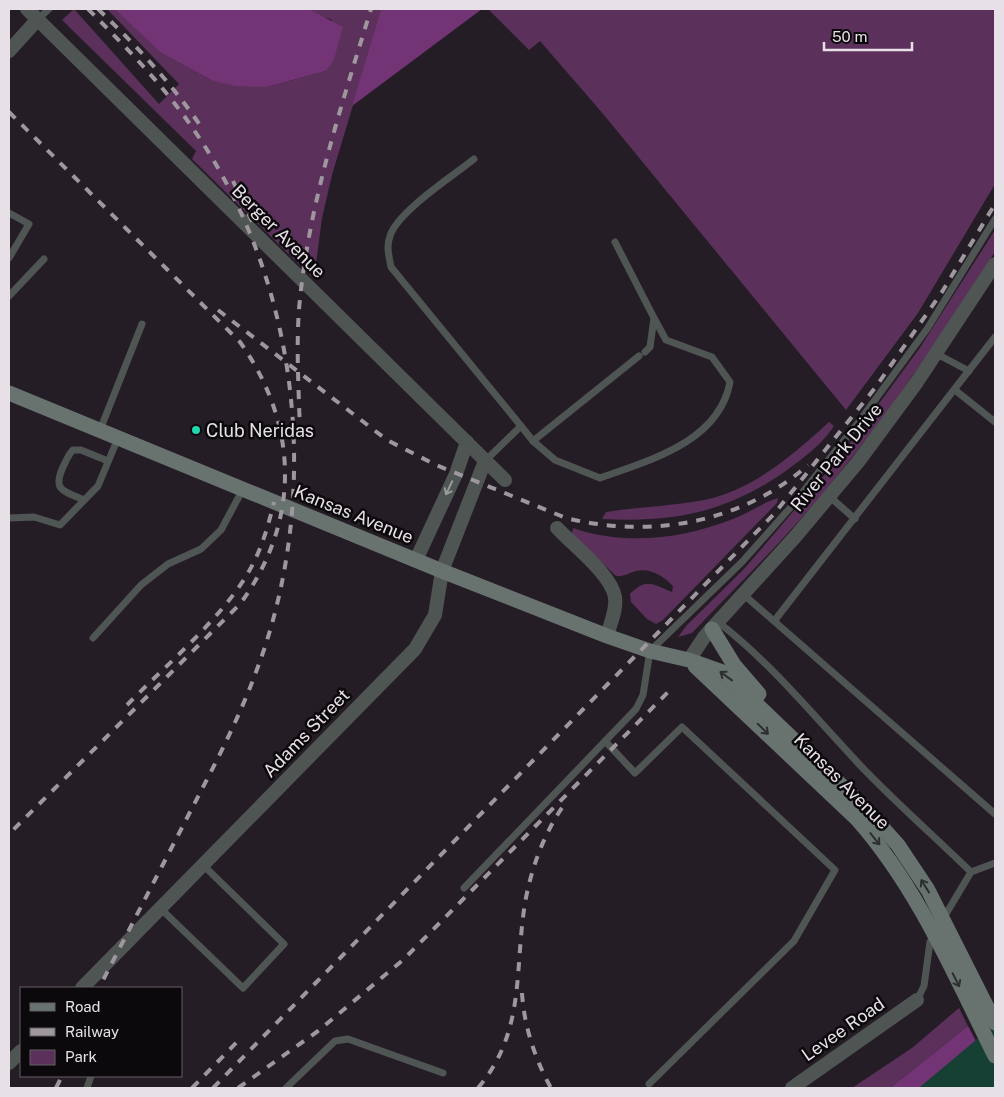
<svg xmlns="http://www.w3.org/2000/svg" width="1004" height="1097" font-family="'Public Sans',sans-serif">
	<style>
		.green { fill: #5b315c }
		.forest { fill: #723474 }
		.water { fill: #174035 }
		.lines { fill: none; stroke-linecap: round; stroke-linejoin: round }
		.lane { stroke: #4f5553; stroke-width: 7 }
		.street { stroke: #4f5553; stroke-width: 14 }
		.secondary { stroke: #68736f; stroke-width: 15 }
		.rail { stroke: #9e979e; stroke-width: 4; stroke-dasharray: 9 9; stroke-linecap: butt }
		.oneway { stroke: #9b9b9d }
		.oneway2 { stroke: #2c2e2f }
		.poi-dot { fill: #21d5b0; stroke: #0c090c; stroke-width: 2 }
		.labels { text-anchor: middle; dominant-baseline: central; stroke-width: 5; stroke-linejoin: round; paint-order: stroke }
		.street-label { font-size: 18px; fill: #e7e1e7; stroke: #0c090c }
		.poi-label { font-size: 18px; fill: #e7e1e7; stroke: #0c090c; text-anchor: start }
	</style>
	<rect width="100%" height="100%" fill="#251d25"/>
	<g class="green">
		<polygon points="74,9 159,104 179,84 107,9 117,10 161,53 213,81 267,87 326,71 332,20 316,14 309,9 382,9 332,175 322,218 314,279 192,159 196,151 62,20"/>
		<polygon points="488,9 995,9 995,184 918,313 846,410 604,115 540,41 529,50"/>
		<path d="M 995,230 L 995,251 L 990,260 C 935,345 878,430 812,506 C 774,550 732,591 692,633 L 678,637 L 686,626 L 744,569 L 839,458 L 919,349 Z"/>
		<path d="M 829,422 L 834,426 C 822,444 805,457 787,470 C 729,512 673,523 602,519 L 606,512 C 638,507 672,506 704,500 C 752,491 794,454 829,422 Z"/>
		<path d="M 778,498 L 777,503 L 663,620 L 656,624 L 647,619 L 631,602 L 630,594 C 647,577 653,585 672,592 L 673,586 C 663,576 651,568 636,571 C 628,573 624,577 616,576 L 572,534 L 573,528 C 625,546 682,539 733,519 C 749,513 762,503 778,498 Z"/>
		<polygon points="959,1008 968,1026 890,1088 852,1088 912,1048"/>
	</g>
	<g class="forest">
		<polygon points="115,9 309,9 343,27 334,59 326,71 267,87 236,86 213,81 161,53"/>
		<polygon points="382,9 482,9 352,106 381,10"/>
		<polygon points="968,1026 976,1041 919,1088 890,1088"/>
	</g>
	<polygon class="water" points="995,1024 995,1088 919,1088"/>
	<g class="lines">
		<g class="lane">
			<polyline points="38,19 49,9"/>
			<path d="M 474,159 C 453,176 397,212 390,236 C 386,247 389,256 391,267 L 521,426 L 533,441 L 639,356"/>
			<polyline points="9,213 29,224 9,258"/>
			<polyline points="615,242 654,318 650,347 645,352"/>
			<polyline points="9,296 44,259"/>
			<polyline points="937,354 969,371"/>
			<polyline points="955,390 995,422"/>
			<polyline points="100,430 142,324"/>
			<path d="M 533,441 L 555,460 L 600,478 C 650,460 719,442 730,382 L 712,357 L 666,340 L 654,318"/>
			<polyline points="485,461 521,426"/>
			<polyline points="830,497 855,519"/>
			<path d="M 84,500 C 64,491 52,491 63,467 C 66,461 68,455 73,450 L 81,450 L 108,461"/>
			<polyline points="9,518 34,517 60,525 98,486 118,438"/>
			<polyline points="743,594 995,814"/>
			<polyline points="775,620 995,337"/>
			<path d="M 718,622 C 770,662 813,715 858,763 C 894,801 934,836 971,872"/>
			<polyline points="93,638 141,585 168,564 201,549 221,530 243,489"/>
			<polyline points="605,741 635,773 682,727 835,870 794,941 649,1084"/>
			<polyline points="971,872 995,863"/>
			<polyline points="464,888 636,709 643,695 650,651 742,562 790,508 858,423 927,329 995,219"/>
			<polyline points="160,908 243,988 284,944 203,865"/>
			<polyline points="943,919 971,872"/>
			<polyline points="917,1000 924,986 930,942 934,934"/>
			<polyline points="87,1088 91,1076"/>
			<polyline points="286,1088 335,1041 348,1039 443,1073"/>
		</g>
		<g class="street">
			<polyline points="27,9 505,480"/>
			<polyline points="9,51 38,19"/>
			<path d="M 557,528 C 573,545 611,574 615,597 C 617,610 610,624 607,636"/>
			<polyline points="416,560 456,474 467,442"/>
			<polyline points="689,660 705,636 795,537 858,462 917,382 995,264"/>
			<polyline points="82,988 415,649 435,615 442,571 485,461"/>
			<polyline points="9,1063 21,1051"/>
			<polyline points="792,1088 917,1000"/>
		</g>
		<g class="secondary">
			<polyline points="9,393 442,571 607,636 650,651 689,660 723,672 864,807 898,845 928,890 995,1023"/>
			<polyline points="712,629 734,665 759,694"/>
			<path d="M 695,666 L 857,819 C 918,888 954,974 995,1056"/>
		</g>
		<g class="rail">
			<path d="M 88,9 C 128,49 167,89 198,136 C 302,290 322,499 256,672 C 238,721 213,768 189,814 C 159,872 129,930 99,988"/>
			<path d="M 98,9 C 137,46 174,86 204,131"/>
			<path d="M 9,112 L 240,342 C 299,425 301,521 240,604 L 9,834"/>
			<polyline points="233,181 254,226"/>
			<path d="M 218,310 L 387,440 L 436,465 L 566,518 C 651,539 742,523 808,465"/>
			<path d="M 300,435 C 299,393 296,350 299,309 C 308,206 341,107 371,9"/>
			<path d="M 127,705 C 165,666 221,619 248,573 C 261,551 268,527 274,502"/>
			<path d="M 522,993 C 524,1026 535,1059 551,1088"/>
			<polyline points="56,1088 62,1076"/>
			<polyline points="192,1088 237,1042"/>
			<polyline points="213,1088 774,514 875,388 942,292 995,204"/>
			<polyline points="238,1088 318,1031 403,960 673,687"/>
			<path d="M 478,1088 C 526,1031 514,971 525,903 C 531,869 544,833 564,805"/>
		</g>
	</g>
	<defs><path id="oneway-shaft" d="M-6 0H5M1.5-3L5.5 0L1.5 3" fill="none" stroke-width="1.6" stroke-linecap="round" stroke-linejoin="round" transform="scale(1.25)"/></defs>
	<use class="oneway" href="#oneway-shaft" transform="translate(449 488) rotate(115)"/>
	<g class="oneway2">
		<use href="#oneway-shaft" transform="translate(726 676) rotate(-144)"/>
		<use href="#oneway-shaft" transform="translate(763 729) rotate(44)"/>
		<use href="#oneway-shaft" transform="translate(875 839) rotate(51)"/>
		<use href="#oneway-shaft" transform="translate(925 886) rotate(-122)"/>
		<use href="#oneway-shaft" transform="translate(956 980) rotate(63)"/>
	</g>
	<circle class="poi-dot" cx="196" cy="430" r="5"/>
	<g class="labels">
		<g class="street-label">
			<text transform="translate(279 231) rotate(45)">Berger Avenue</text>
			<text transform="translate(836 457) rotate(-51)">River Park Drive</text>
			<text transform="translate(354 514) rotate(22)">Kansas Avenue</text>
			<text transform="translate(306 733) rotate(-46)">Adams Street</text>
			<text transform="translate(842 781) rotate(45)">Kansas Avenue</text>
			<text transform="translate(843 1029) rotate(-35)">Levee Road</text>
		</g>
		<g class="poi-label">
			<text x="206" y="430">Club Neridas</text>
		</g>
	</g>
	<rect width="1004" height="1097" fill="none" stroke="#e7e1e7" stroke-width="20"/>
	<rect x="20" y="987" width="162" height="90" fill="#0c090c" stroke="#645f64"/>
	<rect x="30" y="1003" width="25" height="8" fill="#68736f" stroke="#645f64"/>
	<text x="65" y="1012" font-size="15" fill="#e7e1e7">Road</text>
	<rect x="30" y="1028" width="25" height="8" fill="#9e979e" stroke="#645f64"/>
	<text x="65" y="1037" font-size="15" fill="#e7e1e7">Railway</text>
	<rect x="30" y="1050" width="25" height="15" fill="#5b315c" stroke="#645f64"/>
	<text x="65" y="1062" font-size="15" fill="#e7e1e7">Park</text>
	<path d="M824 42v8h88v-8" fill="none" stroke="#e7e1e7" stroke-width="2.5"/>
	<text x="832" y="42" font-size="15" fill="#e7e1e7" stroke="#0c090c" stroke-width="4" paint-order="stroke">50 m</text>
</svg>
